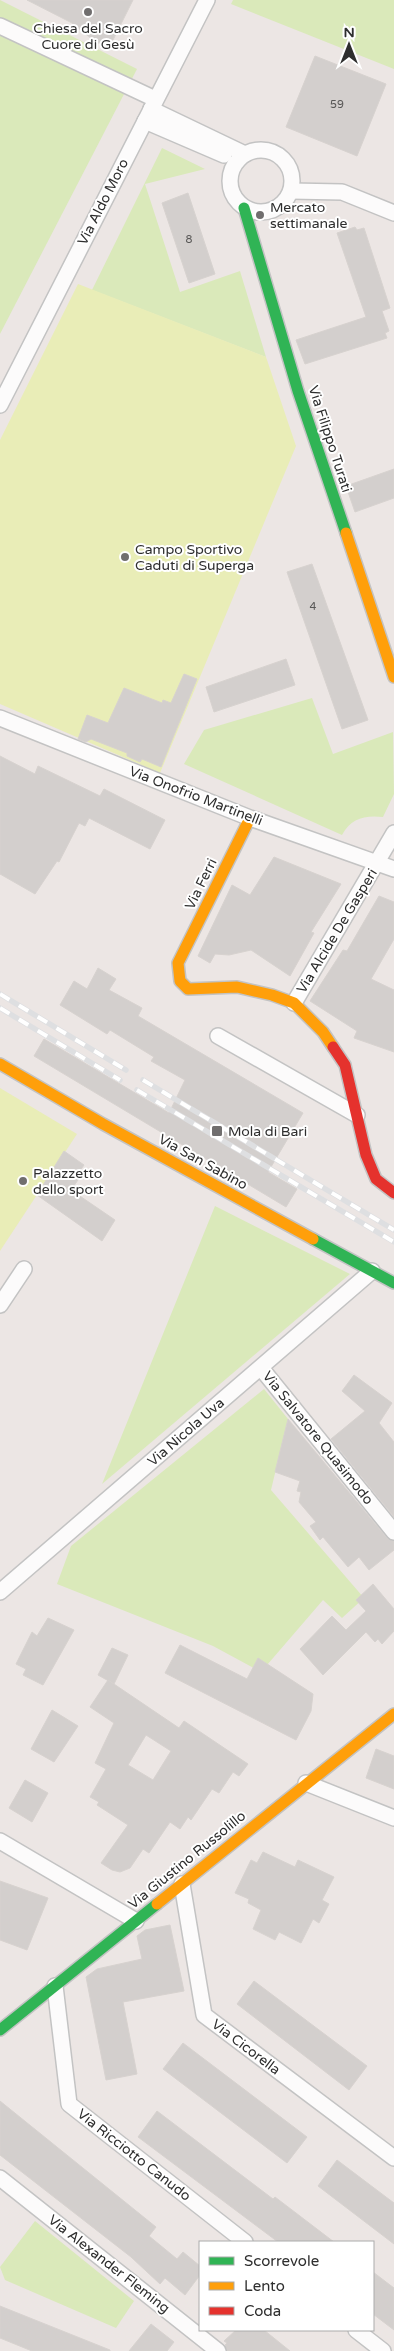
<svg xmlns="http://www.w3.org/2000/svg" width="394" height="2351" font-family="'Varela Round',sans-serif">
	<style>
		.green { fill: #dae9ba }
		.pitch { fill: #e9edb7 }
		.building { fill: #d3cfcd; stroke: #d7d2cf; fill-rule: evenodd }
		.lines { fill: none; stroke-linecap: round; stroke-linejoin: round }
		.street-casing { stroke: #c3c3c3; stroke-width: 18 }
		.fast-casing { stroke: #c3c3c3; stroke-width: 14 }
		.slow-casing { stroke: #c3c3c3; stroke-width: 14 }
		.jam-casing { stroke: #c3c3c3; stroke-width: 14 }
		.street { stroke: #fcfbfb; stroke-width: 15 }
		.fast { stroke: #30b455; stroke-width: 11 }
		.slow { stroke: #ff9f0a; stroke-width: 11 }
		.jam { stroke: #e5322d; stroke-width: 11 }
		.rail-casing { stroke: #dedfe1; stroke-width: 5.5 }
		.rail { stroke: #fff; stroke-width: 4; stroke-dasharray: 11; stroke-linecap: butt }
		.poi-dot { fill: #706e6e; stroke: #fff; stroke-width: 2 }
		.labels { text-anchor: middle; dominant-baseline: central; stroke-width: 4; stroke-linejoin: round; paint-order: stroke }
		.number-label { font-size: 11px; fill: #585756 }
		.poi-label { font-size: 14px; fill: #2e2e2e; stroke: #fff; text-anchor: start }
		.street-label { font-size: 14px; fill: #2e2e2e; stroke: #fff }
	</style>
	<rect width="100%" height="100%" fill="#ece6e4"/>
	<g class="green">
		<polygon points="0,0 137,69 0,334"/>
		<polygon points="233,0 394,0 394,69 231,4"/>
		<polygon points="162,148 205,169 145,184 180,292 240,271 266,357 92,290"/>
		<path d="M 312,698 L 333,754 L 393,732 L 394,794 L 383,817 C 365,815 351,818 342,835 L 184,764 L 204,730 Z"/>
		<polygon points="215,1206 350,1274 102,1484"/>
		<polygon points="264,1389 288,1419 271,1490 364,1598 342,1618 323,1600 261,1672 213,1646 57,1584 71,1546"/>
		<polygon points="35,2221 134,2301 116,2328 5,2280 0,2267"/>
	</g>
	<g class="pitch">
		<polygon points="78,284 266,357 296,446 160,773 0,704 0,440"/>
		<polygon points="0,1088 77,1134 0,1251"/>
	</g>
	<g class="building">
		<polygon points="27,0 133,0 111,44 97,43 72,23"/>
		<polygon points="315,56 386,84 357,156 286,127"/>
		<polygon points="188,193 215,274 189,283 162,203"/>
		<polygon points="355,227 357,230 364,228 390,308 382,311 389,331 385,333 387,338 305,364 296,340 366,317 337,233"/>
		<polygon points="394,469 394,498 355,512 346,486"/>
		<polygon points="312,564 368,720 342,729 287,572"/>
		<polygon points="286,659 295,685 214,712 206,687"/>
		<polygon points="184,674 197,679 161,767 142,759 140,762 127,756 127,753 91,739 86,742 78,739 87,715 108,723 124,688 162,703 163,700 171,703"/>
		<polygon points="0,756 35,774 38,766 100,796 104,789 165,820 150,849 89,818 85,826 79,823 59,862 57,861 35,894 0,874"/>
		<polygon points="274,857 341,884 311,932 314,933 290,976 251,950 229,955 215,954 210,963 198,956 232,885 250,895"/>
		<polygon points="379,896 394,902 394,939 371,979 394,990 394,1052 354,1038 357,1031 310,1001 343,950 347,951"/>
		<polygon points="98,968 116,979 109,990 142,1008 138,1016 303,1113 268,1172 297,1189 286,1207 34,1056 44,1039 169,1113 185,1080 151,1061 154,1057 110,1030 107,1034 60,1005 74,981 87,989"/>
		<polygon points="64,1151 84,1165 77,1175 80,1177 71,1190 115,1220 102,1241 37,1195"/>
		<polygon points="354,1375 392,1403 379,1423 394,1442 394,1517 331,1439 365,1411 342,1391"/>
		<polygon points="288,1419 387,1538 394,1541 394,1550 369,1570 359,1557 348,1567 323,1537 320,1540 310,1526 316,1522 299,1502 301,1492 297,1491 300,1481 275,1472"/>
		<polygon points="373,1584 394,1609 394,1631 382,1644 378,1639 375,1642 366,1632 323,1675 300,1649 332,1616 346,1630 366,1611 356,1600"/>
		<polygon points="48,1618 74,1630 43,1685 23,1675 26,1669 16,1664 32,1632 37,1636"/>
		<polygon points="180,1645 247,1679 258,1658 313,1694 311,1711 296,1740 165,1673"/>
		<polygon points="112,1648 128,1655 114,1684 98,1675"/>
		<path d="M 108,1680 L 179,1728 L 184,1721 L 248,1764 L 239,1776 L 233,1772 L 219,1793 L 212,1789 L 191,1820 L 188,1817 L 180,1829 L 170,1822 L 149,1853 L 143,1849 L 130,1868 L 120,1872 L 112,1870 L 101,1863 L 128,1825 L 97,1805 L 99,1802 L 90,1797 L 106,1769 L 95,1763 L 114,1723 L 90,1707 ZM 146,1735 L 171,1751 L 153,1780 L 128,1765 Z"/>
		<polygon points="52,1710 78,1726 54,1762 31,1749"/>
		<polygon points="376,1749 394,1756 394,1789 366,1778"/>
		<polygon points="25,1780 48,1793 32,1822 9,1808"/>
		<polygon points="263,1852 295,1867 298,1860 334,1877 322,1900 329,1904 319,1923 313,1919 301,1943 279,1932 275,1940 253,1929 261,1910 248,1903 249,1899 235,1893 251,1860 257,1863"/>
		<polygon points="0,1881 48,1898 27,1950 0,1940"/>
		<polygon points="170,1925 184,1991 123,2002 137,2074 106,2080 86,1977 97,1969 142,1959 137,1936 145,1930"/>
		<polygon points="254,1981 367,2066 349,2090 237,2004"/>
		<polygon points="183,2043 307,2137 287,2163 163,2069"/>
		<polygon points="0,2101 156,2227 149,2236 177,2259 183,2252 200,2266 200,2275 185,2295 165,2278 160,2284 131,2257 0,2155"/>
		<polygon points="157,2111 273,2199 275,2197 334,2242 278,2242 138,2137"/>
		<polygon points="337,2160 394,2203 394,2244 318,2186"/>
		<polygon points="373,2272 394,2288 394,2330 373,2314"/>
		<polygon points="0,2306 110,2350 110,2351 32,2351 0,2338"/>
		<polygon points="151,2324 174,2342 167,2351 129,2351"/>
		<polygon points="236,2330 264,2330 290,2351 227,2351 225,2345 227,2343 224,2341"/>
	</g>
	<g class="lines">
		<defs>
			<g id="street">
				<polyline points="0,26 155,99"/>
				<polyline points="151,109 245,154"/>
				<polyline points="145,121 224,155"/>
				<circle cx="261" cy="181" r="31"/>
				<polyline points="291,191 342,192 394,213"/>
				<polyline points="0,405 207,0"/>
				<polyline points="0,718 250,818 394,869"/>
				<polyline points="294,1003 394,833"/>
				<polyline points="218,1036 357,1115"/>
				<polyline points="0,1305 24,1269"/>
				<polyline points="261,1368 394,1532"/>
				<polyline points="0,1592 372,1271"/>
				<polyline points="306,1783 394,1818"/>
				<polyline points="0,1841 136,1921"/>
				<polyline points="182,1884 204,2015 394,2158"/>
				<polyline points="55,1986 69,2104 245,2242"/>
				<polyline points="0,2178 218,2351"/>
				<polyline points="356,2330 383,2351"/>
			</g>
			<g id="fast">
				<polyline points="244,208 298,391 346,533"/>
				<polyline points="313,1239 394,1283"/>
				<polyline points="0,2030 157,1904"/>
			</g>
			<g id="slow">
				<polyline points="346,533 394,677"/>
				<polyline points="250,818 178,963 180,981 188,989 237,987 272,995 294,1003 323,1032 333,1047"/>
				<polyline points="0,1064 103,1124 313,1239"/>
				<polyline points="157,1904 394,1714"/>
			</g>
			<polyline id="jam" points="333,1047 345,1065 366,1155 376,1179 394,1193"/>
		</defs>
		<use href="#street" class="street-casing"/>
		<use href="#fast" class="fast-casing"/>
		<use href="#slow" class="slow-casing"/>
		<use href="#jam" class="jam-casing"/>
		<use href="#street" class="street"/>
		<use href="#fast" class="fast"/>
		<use href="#slow" class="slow"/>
		<use href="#jam" class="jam"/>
		<defs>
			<g id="rail">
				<polyline points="0,994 126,1070"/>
				<polyline points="0,1008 120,1080"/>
				<polyline points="143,1080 394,1230"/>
				<polyline points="137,1090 394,1242"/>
			</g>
		</defs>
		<use href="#rail" class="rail-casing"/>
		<use href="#rail" class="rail"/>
	</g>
	<g class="poi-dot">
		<circle cx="88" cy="12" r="5"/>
		<circle cx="260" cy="215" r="5"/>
		<circle cx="125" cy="557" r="5"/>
		<rect x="211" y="1125" width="12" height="12" rx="2.5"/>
		<circle cx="23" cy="1181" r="5"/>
	</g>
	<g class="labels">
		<g class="number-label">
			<text x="337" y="104">59</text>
			<text x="189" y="239">8</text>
			<text x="313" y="606">4</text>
		</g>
		<g class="poi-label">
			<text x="88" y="28" text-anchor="middle">Chiesa del Sacro<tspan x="88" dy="16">Cuore di Gesù</tspan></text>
			<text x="270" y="207">Mercato<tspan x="270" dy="16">settimanale</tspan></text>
			<text x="135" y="549">Campo Sportivo<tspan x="135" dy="16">Caduti di Superga</tspan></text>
			<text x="228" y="1131">Mola di Bari</text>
			<text x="33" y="1173">Palazzetto<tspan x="33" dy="16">dello sport</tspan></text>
		</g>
		<g class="street-label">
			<text transform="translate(103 202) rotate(-63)">Via Aldo Moro</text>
			<text transform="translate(330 439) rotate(72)">Via Filippo Turati</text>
			<text transform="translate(196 796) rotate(21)">Via Onofrio Martinelli</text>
			<text transform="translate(201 884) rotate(-64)">Via Ferri</text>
			<text transform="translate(337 931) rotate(-59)">Via Alcide De Gasperi</text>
			<text transform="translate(203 1162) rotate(29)">Via San Sabino</text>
			<text transform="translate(186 1432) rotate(-41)">Via Nicola Uva</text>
			<text transform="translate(318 1438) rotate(51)">Via Salvatore Quasimodo</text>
			<text transform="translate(187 1860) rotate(-39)">Via Giustino Russolillo</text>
			<text transform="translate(246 2047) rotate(37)">Via Cicorella</text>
			<text transform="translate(134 2155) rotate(38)">Via Ricciotto Canudo</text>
			<text transform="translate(109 2264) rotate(38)">Via Alexander Fleming</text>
		</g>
	</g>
	<rect x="199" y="2241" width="175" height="90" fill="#ffffff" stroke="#ababab"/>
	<rect x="209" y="2257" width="25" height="8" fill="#30b455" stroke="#ababab"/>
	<text x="244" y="2266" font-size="15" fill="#2e2e2e">Scorrevole</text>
	<rect x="209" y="2282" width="25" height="8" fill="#ff9f0a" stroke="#ababab"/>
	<text x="244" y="2291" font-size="15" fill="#2e2e2e">Lento</text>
	<rect x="209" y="2307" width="25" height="8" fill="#e5322d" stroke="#ababab"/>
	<text x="244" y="2316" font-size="15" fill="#2e2e2e">Coda</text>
	<g transform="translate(349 45)" stroke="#ffffff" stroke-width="4" paint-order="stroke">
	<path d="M0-4L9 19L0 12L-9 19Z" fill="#2e2e2e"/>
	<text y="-8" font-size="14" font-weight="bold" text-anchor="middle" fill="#2e2e2e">N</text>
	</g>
</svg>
